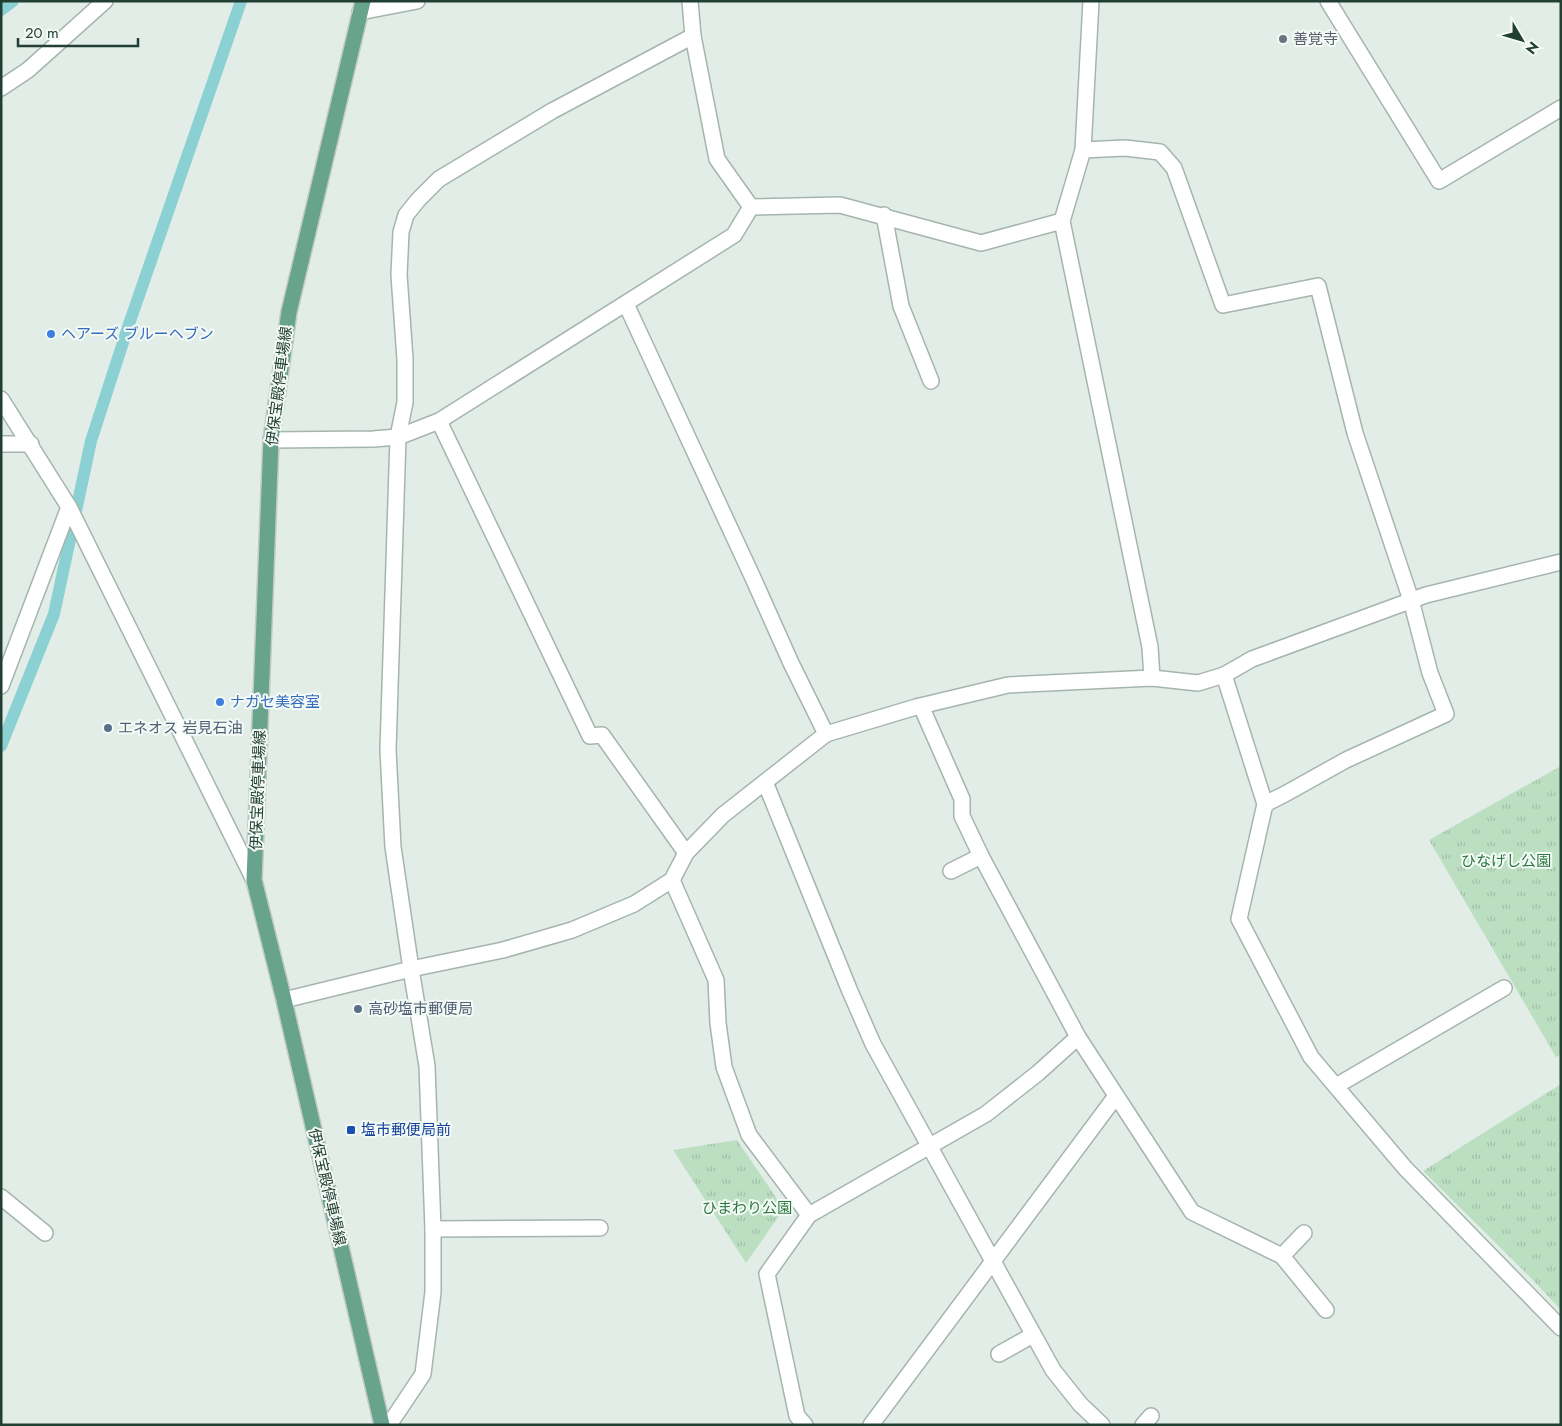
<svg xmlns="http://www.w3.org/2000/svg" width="1562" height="1426" font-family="Jost,'Noto Sans JP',sans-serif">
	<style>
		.grass { fill: url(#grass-tufts) }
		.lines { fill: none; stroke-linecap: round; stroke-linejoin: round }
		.stream { stroke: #8bd0d3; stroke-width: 12 }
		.minor-casing { stroke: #a5b5ae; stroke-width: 18 }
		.major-casing { stroke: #c1c9c6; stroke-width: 18 }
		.minor { stroke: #fff; stroke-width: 15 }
		.major { stroke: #67a38d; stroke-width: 15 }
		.worship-dot { fill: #6b7280; stroke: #f4faf6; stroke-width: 2 }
		.shop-dot { fill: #3f7fe0; stroke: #f4faf6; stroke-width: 2 }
		.service-dot { fill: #5c6f8a; stroke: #f4faf6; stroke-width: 2 }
		.transit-dot { fill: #1a4fb4; stroke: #f4faf6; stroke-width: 2 }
		.labels { text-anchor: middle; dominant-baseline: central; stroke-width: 4; stroke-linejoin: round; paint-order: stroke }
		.worship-label { font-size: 15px; fill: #5b616d; stroke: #f4faf6; text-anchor: start }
		.shop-label { font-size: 15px; fill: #366cbe; stroke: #f4faf6; text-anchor: start }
		.street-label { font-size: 15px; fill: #223f34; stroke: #f4faf6 }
		.service-label { font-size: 15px; fill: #4e5e75; stroke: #f4faf6; text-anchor: start }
		.park-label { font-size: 15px; fill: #2c7741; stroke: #f4faf6 }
		.transit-label { font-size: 15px; fill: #164399; stroke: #f4faf6; text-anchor: start }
	</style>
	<defs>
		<pattern id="grass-tufts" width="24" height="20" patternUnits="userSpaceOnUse" patternTransform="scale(1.25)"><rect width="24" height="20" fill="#bcdfc2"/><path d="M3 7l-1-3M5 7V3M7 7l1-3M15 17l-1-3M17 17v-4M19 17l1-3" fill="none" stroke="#a1c0a7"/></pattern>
	</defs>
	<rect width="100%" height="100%" fill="#e3ede8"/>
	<g class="grass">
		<polygon points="1561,766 1561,1055 1556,1057 1429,840"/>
		<polygon points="1561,1084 1561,1310 1526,1273 1423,1171"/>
		<polygon points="737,1140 784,1209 746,1263 673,1150"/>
	</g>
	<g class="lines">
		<g class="stream">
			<polyline points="1,10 13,1"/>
			<polyline points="1,746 54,614 91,441 128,327 241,1"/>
		</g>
		<defs>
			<g id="minor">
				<polyline points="690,1 693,36 717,159 751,207"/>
				<polyline points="1091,1 1083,150 1062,221 1150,647 1152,678"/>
				<polyline points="1328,1 1439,181 1561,108"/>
				<polyline points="360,12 417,1"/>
				<polyline points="1,88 28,70 105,1"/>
				<polyline points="1083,150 1125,148 1160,152 1174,168 1223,305 1318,286 1355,433 1411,600 1430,673 1446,714 1346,760 1285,794 1265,804"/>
				<polyline points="751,207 840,205 981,243 1062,221"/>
				<polyline points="884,215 901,306 931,381"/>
				<polyline points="626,304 753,578 791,663 826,734"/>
				<polyline points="1,399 69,507 254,880"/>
				<polyline points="439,421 590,736 602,735 686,853"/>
				<polyline points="271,440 373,439 398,437 439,421 734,235 751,207"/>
				<polyline points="1,444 31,444"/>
				<polyline points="1224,675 1265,804 1239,919 1311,1057 1405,1168 1561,1328"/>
				<polyline points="1,686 69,507"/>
				<polyline points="921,706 962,799 962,816 981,856 1078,1037 1192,1212 1282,1256 1326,1310"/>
				<polyline points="765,782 849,989 873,1044 1053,1370 1080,1404 1102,1425"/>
				<polyline points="951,871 981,856"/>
				<polyline points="672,880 716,980 718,1023 724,1067 749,1135 809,1215"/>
				<polyline points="284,1000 411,969 503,950 572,930 634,904 672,880 686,853 723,815 826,734 916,707 1008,685 1152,678 1198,683 1224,675 1252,659 1426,595 1561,562"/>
				<polyline points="1336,1086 1504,988"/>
				<polyline points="1,1197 45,1233"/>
				<polyline points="433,1229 600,1228"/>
				<polyline points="1282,1256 1304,1233"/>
				<polyline points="999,1354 1033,1335"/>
				<polyline points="389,1425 423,1374 433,1292 433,1229 427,1066 411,969 393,847 388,750 398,437 405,402 405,359 399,275 401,232 406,215 418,200 439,179 552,111 693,36"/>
				<polyline points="805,1425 797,1416 767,1274 809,1215 986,1114 1038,1073 1078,1037"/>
				<polyline points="871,1425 1116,1096"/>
				<polyline points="1143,1425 1151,1416"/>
			</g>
			<polyline id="major" points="363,1 289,312 271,440 254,880 284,1000 382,1425"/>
		</defs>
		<use href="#minor" class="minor-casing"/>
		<use href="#major" class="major-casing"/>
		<use href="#minor" class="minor"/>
		<use href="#major" class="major"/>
	</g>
	<circle class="worship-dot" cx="1283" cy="39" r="5"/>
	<g class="shop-dot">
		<circle cx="51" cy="334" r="5"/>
		<circle cx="220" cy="702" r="5"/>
	</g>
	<g class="service-dot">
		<circle cx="108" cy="728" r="5"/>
		<circle cx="358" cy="1009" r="5"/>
	</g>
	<rect class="transit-dot" x="346" y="1125" width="10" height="10" rx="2.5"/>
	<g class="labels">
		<g class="worship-label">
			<text x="1293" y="39">善覚寺</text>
		</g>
		<g class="shop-label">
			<text x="61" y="334">ヘアーズ ブルーヘブン</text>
			<text x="230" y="702">ナガセ美容室</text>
		</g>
		<g class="street-label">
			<text transform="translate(279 386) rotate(-83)">伊保宝殿停車場線</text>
			<text transform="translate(258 790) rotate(-88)">伊保宝殿停車場線</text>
			<text transform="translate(327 1187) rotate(77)">伊保宝殿停車場線</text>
		</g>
		<g class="service-label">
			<text x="118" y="728">エネオス 岩見石油</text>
			<text x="368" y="1009">高砂塩市郵便局</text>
		</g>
		<g class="park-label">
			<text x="1506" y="861">ひなげし公園</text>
			<text x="747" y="1208">ひまわり公園</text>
		</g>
		<g class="transit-label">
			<text x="361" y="1130">塩市郵便局前</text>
		</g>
	</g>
	<rect width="1562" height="1426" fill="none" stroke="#223f34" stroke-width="5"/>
	<g transform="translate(1522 40) rotate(128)" stroke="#f4faf6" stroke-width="4" paint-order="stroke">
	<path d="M0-4L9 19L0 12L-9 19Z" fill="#223f34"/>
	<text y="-8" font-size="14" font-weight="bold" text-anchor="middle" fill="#223f34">N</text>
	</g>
	<path d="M18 38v8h120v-8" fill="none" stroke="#223f34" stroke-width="2.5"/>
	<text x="25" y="38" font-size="15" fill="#223f34" stroke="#f4faf6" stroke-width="4" paint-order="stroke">20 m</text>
</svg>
